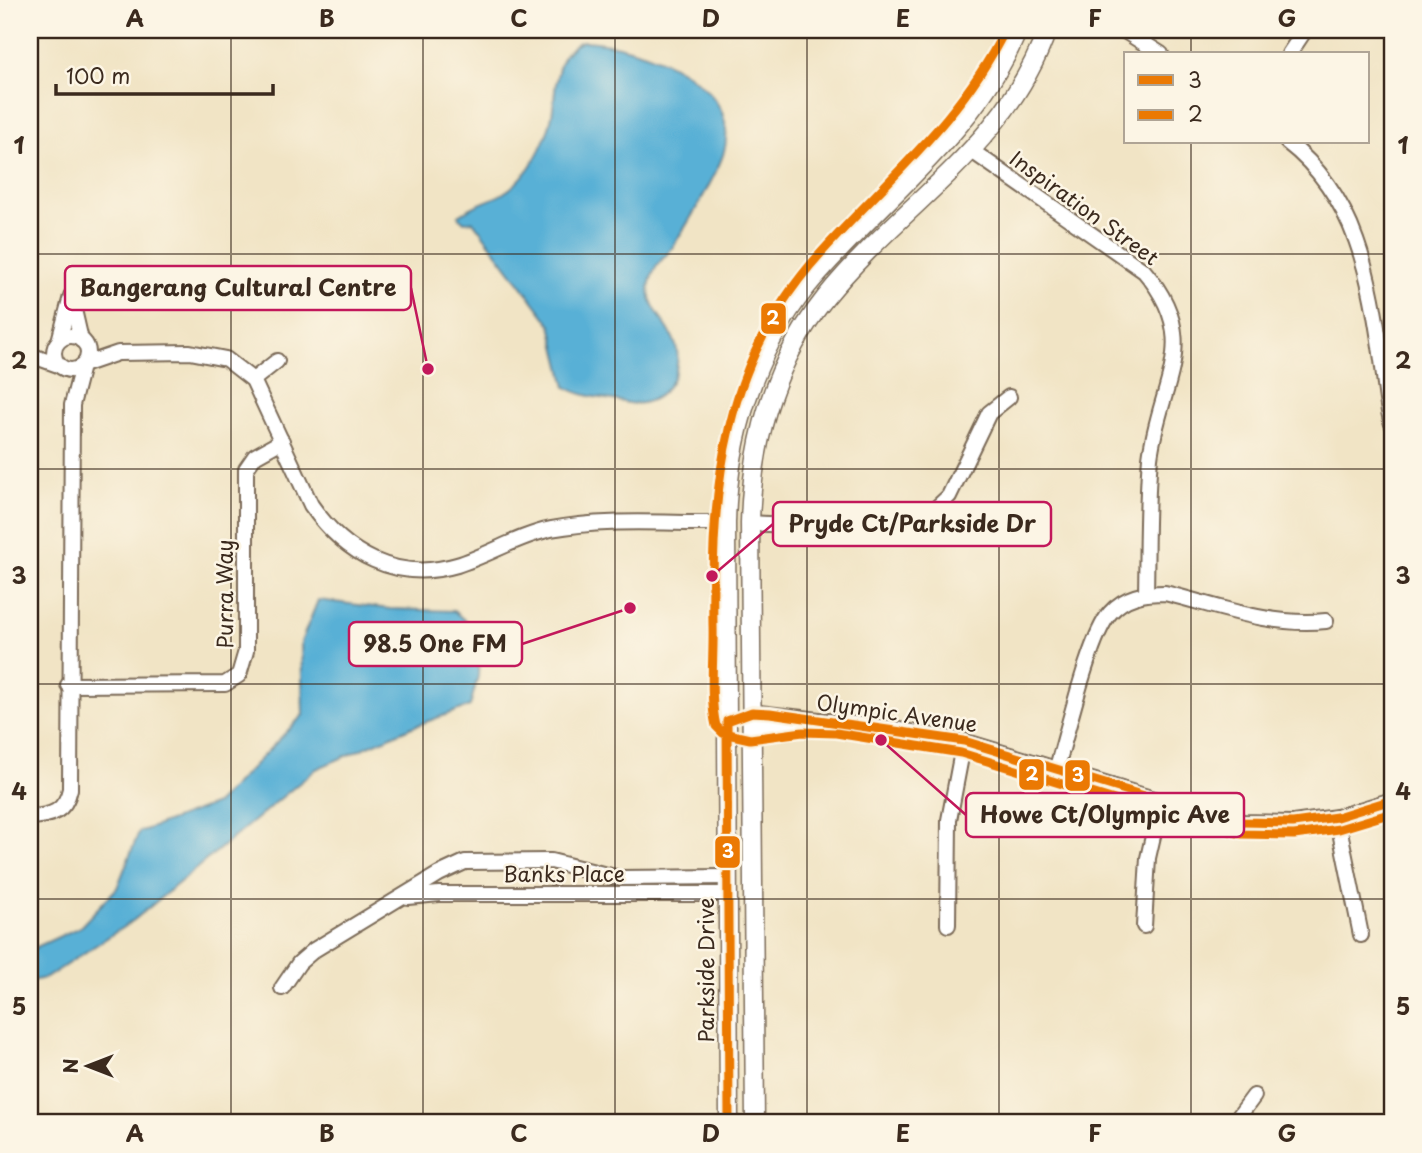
<svg xmlns="http://www.w3.org/2000/svg" width="1422" height="1153" font-family="'Playpen Sans',sans-serif">
	<style>
		.water { fill: #59b0d6; stroke: #4a6d7a; stroke-width: 2 }
		.lines { fill: none; stroke-linecap: round; stroke-linejoin: round }
		.minor-casing { stroke: #7b6b58; stroke-width: 18 }
		.tertiary-casing { stroke: #7b6b58; stroke-width: 21 }
		.minor { stroke: #fff; stroke-width: 14 }
		.tertiary { stroke: #fff; stroke-width: 18 }
		.bus-1-casing { stroke: #fcf5e5; stroke-width: 14 }
		.bus-2-casing { stroke: #fcf5e5; stroke-width: 14 }
		.bus-1 { stroke: #eb7903; stroke-width: 9 }
		.bus-2 { stroke: #eb7903; stroke-width: 9 }
		.grid { fill: none; stroke: #3b2a1e; stroke-width: 2; stroke-opacity: 0.55 }
		.labels { text-anchor: middle; dominant-baseline: central; stroke-width: 5; stroke-linejoin: round; paint-order: stroke }
		.street-label { font-size: 21px; fill: #3b2a1e; stroke: #fcf5e5 }
		.leader { fill: none; stroke: #c2185b; stroke-width: 2.5 }
		.callout-dot { fill: #c2185b; stroke: #fcf5e5; stroke-width: 2.5 }
		.callout { fill: #fcf5e5; stroke: #c2185b; stroke-width: 2.5 }
		.callout-label { font-size: 23px; text-anchor: middle; font-weight: bold; fill: #3b2a1e }
		.line-badge { stroke: #fcf5e5; stroke-width: 2.5 }
		.badge-label { font-size: 19px; text-anchor: middle; font-weight: bold; fill: #fff }
		.neatline { fill: none; stroke: #3b2a1e; stroke-width: 2.5 }
		.grid-label { font-size: 23px; text-anchor: middle; font-weight: bold; fill: #3b2a1e }
	</style>
	<rect width="100%" height="100%" fill="#fcf5e5"/>
	<filter id="ink" filterUnits="userSpaceOnUse"><feTurbulence type="fractalNoise" baseFrequency=".0143" numOctaves="2"/><feDisplacementMap in="SourceGraphic" scale="14" xChannelSelector="R" yChannelSelector="G"/><feConvolveMatrix kernelMatrix="1 2 1 2 8 2 1 2 1" color-interpolation-filters="sRGB"/></filter>
	<filter id="wash" filterUnits="userSpaceOnUse"><feTurbulence type="fractalNoise" baseFrequency=".00686" numOctaves="4" result="noise"/><feDisplacementMap in="SourceGraphic" scale="28" xChannelSelector="R" yChannelSelector="G"/><feGaussianBlur stdDeviation="1.57" result="paint"/><feColorMatrix in="noise" values="0 0 0 0 0 0 0 0 0 0 0 0 0 0 0 0 0 1.4 0 .05"/><feComposite in="paint" operator="in"/></filter>
	<g filter="url(#wash)">
		<rect width="100%" height="100%" fill="#f1e4c5"/>
		<g class="water">
			<path d="M 583,41 C 637,43 747,81 723,155 C 714,180 687,225 672,248 C 667,255 659,261 655,269 C 636,305 669,318 676,346 C 684,376 659,409 628,403 C 608,398 584,398 566,387 L 551,325 L 473,221 L 464,222 L 458,216 C 471,205 488,202 502,194 C 526,180 540,153 549,128 C 559,99 548,53 583,41 Z"/>
			<polygon points="318,600 390,609 454,611 480,634 478,676 470,706 412,727 316,769 134,920 46,978 30,981 30,950 80,927 117,888 139,832 216,804 303,715 301,642"/>
		</g>
	</g>
	<g filter="url(#ink)">
		<g class="lines">
			<defs>
				<g id="minor">
					<polyline points="1123,30 1161,54"/>
					<polyline points="1289,54 1305,30"/>
					<path d="M 1287,142 C 1357,196 1370,278 1382,360 C 1385,381 1386,404 1392,424"/>
					<path d="M 972,151 L 1144,271 C 1204,341 1159,383 1150,458 C 1146,503 1147,548 1146,593"/>
					<polyline points="72,301 81,340"/>
					<circle cx="71" cy="353" r="17"/>
					<polyline points="59,341 71,296"/>
					<polyline points="30,355 58,365"/>
					<path d="M 83,365 L 118,353 L 190,352 L 226,359 L 253,380 L 311,505 C 345,554 396,583 457,565 C 489,555 518,536 551,529 C 607,518 669,524 726,523"/>
					<polyline points="253,380 277,361"/>
					<polyline points="750,523 880,530 905,527 932,512 949,496 989,413 1009,397"/>
					<polyline points="68,685 225,684 239,675 246,651 246,469 255,456 282,441"/>
					<polyline points="752,712 888,728 964,741 1161,801 1243,822 1293,823 1337,817 1392,800"/>
					<polyline points="752,727 797,721"/>
					<path d="M 1057,767 C 1068,731 1089,637 1110,613 C 1125,596 1144,593 1165,593 C 1218,606 1270,627 1326,621"/>
					<path d="M 30,817 C 51,816 65,812 70,789 L 72,405 L 82,366"/>
					<polyline points="1337,817 1361,935"/>
					<polyline points="408,897 439,894 728,894"/>
					<polyline points="948,925 949,820 964,741"/>
					<polyline points="1144,926 1148,858 1161,801"/>
					<polyline points="282,988 299,963 314,950 439,874 465,862 551,861 619,878 728,877"/>
					<polyline points="1234,1123 1254,1096"/>
				</g>
				<g id="tertiary">
					<path d="M 729,1123 L 726,523 C 728,439 753,353 807,286 C 878,200 974,136 1018,30"/>
					<path d="M 755,1123 L 750,523 C 752,441 774,362 826,297 C 900,205 1007,146 1047,30"/>
				</g>
			</defs>
			<use href="#minor" class="minor-casing"/>
			<use href="#tertiary" class="tertiary-casing"/>
			<use href="#minor" class="minor"/>
			<use href="#tertiary" class="tertiary"/>
			<defs>
				<polyline id="bus-1" points="729,1123 727,721 752,712 770,713 964,741 1161,801 1243,822 1293,823 1337,817 1392,800"/>
				<path id="bus-2" d="M 1005,30 C 961,120 886,180 820,254 C 723,361 711,486 713,625 C 714,657 709,695 716,726 L 723,733 L 750,739 L 803,732 L 836,733 L 961,753 L 1157,813 L 1241,834 L 1294,835 L 1339,829 L 1392,813"/>
			</defs>
			<use href="#bus-1" class="bus-1-casing"/>
			<use href="#bus-2" class="bus-2-casing"/>
			<use href="#bus-1" class="bus-1"/>
			<use href="#bus-2" class="bus-2"/>
		</g>
	</g>
	<path class="grid" d="M 231,30 L 231,1123M 423,30 L 423,1123M 615,30 L 615,1123M 807,30 L 807,1123M 999,30 L 999,1123M 1191,30 L 1191,54M 1191,142 L 1191,1123M 30,254 L 1392,254M 30,469 L 1392,469M 30,684 L 1392,684M 30,899 L 1392,899"/>
	<g class="labels">
		<g class="street-label">
			<text transform="translate(1085 207) rotate(36)">Inspiration Street</text>
			<text transform="translate(224 594) rotate(-90)">Purra Way</text>
			<text transform="translate(897 712) rotate(8)">Olympic Avenue</text>
			<text x="564" y="873">Banks Place</text>
			<text transform="translate(705 970) rotate(-90)">Parkside Drive</text>
		</g>
	</g>
	<path class="leader" d="M428 369L411 288M712 576L773 524M630 608L522 644M881 740L966 815"/>
	<g class="callout-dot">
		<circle cx="428" cy="369" r="7"/>
		<circle cx="712" cy="576" r="7"/>
		<circle cx="630" cy="608" r="7"/>
		<circle cx="881" cy="740" r="7"/>
	</g>
	<g class="callout">
		<rect x="65" y="266" width="346" height="44" rx="7"/>
		<rect x="773" y="502" width="278" height="44" rx="7"/>
		<rect x="349" y="622" width="173" height="44" rx="7"/>
		<rect x="966" y="793" width="278" height="44" rx="7"/>
	</g>
	<g class="callout-label">
		<text x="238" y="296">Bangerang Cultural Centre</text>
		<text x="912" y="532">Pryde Ct/Parkside Dr</text>
		<text x="435" y="652">98.5 One FM</text>
		<text x="1105" y="823">Howe Ct/Olympic Ave</text>
	</g>
	<g class="line-badge">
		<rect x="760" y="302" width="27" height="33" rx="7" fill="#eb7903"/>
		<rect x="1018" y="758" width="27" height="33" rx="7" fill="#eb7903"/>
		<rect x="1064" y="759" width="27" height="33" rx="7" fill="#eb7903"/>
		<rect x="714" y="835" width="27" height="34" rx="7" fill="#eb7903"/>
	</g>
	<g class="badge-label">
		<text x="773" y="325">2</text>
		<text x="1032" y="781">2</text>
		<text x="1078" y="782">3</text>
		<text x="728" y="858">3</text>
	</g>
	<rect width="1422" height="1153" fill="none" stroke="#fcf5e5" stroke-width="77"/>
	<rect x="1124" y="52" width="245" height="91" fill="#fcf5e5" stroke="#afa495" stroke-width="2"/>
	<rect x="1138" y="75" width="35" height="10" fill="#eb7903" stroke="#afa495" stroke-width="2"/>
	<text x="1188" y="88" font-size="21" fill="#3b2a1e">3</text>
	<rect x="1138" y="110" width="35" height="10" fill="#eb7903" stroke="#afa495" stroke-width="2"/>
	<text x="1188" y="122" font-size="21" fill="#3b2a1e">2</text>
	<g transform="translate(88 1066) rotate(270)" stroke="#fcf5e5" stroke-width="5" paint-order="stroke">
	<path d="M0-5L12 26L0 18L-12 26Z" fill="#3b2a1e"/>
	<text y="-10" font-size="19" font-weight="bold" text-anchor="middle" fill="#3b2a1e">N</text>
	</g>
	<path d="M56 84v10h217v-10" fill="none" stroke="#3b2a1e" stroke-width="3.5"/>
	<text x="66" y="84" font-size="21" fill="#3b2a1e" stroke="#fcf5e5" stroke-width="5" paint-order="stroke">100 m</text>
	<rect x="38" y="38" width="1346" height="1076" class="neatline"/>
	<g class="grid-label">
		<text x="135" y="27">A</text>
		<text x="327" y="27">B</text>
		<text x="519" y="27">C</text>
		<text x="711" y="27">D</text>
		<text x="903" y="27">E</text>
		<text x="1095" y="27">F</text>
		<text x="1287" y="27">G</text>
		<text x="19" y="154">1</text>
		<text x="1403" y="154">1</text>
		<text x="19" y="369">2</text>
		<text x="1403" y="369">2</text>
		<text x="19" y="584">3</text>
		<text x="1403" y="584">3</text>
		<text x="19" y="800">4</text>
		<text x="1403" y="800">4</text>
		<text x="19" y="1015">5</text>
		<text x="1403" y="1015">5</text>
		<text x="135" y="1142">A</text>
		<text x="327" y="1142">B</text>
		<text x="519" y="1142">C</text>
		<text x="711" y="1142">D</text>
		<text x="903" y="1142">E</text>
		<text x="1095" y="1142">F</text>
		<text x="1287" y="1142">G</text>
	</g>
</svg>
